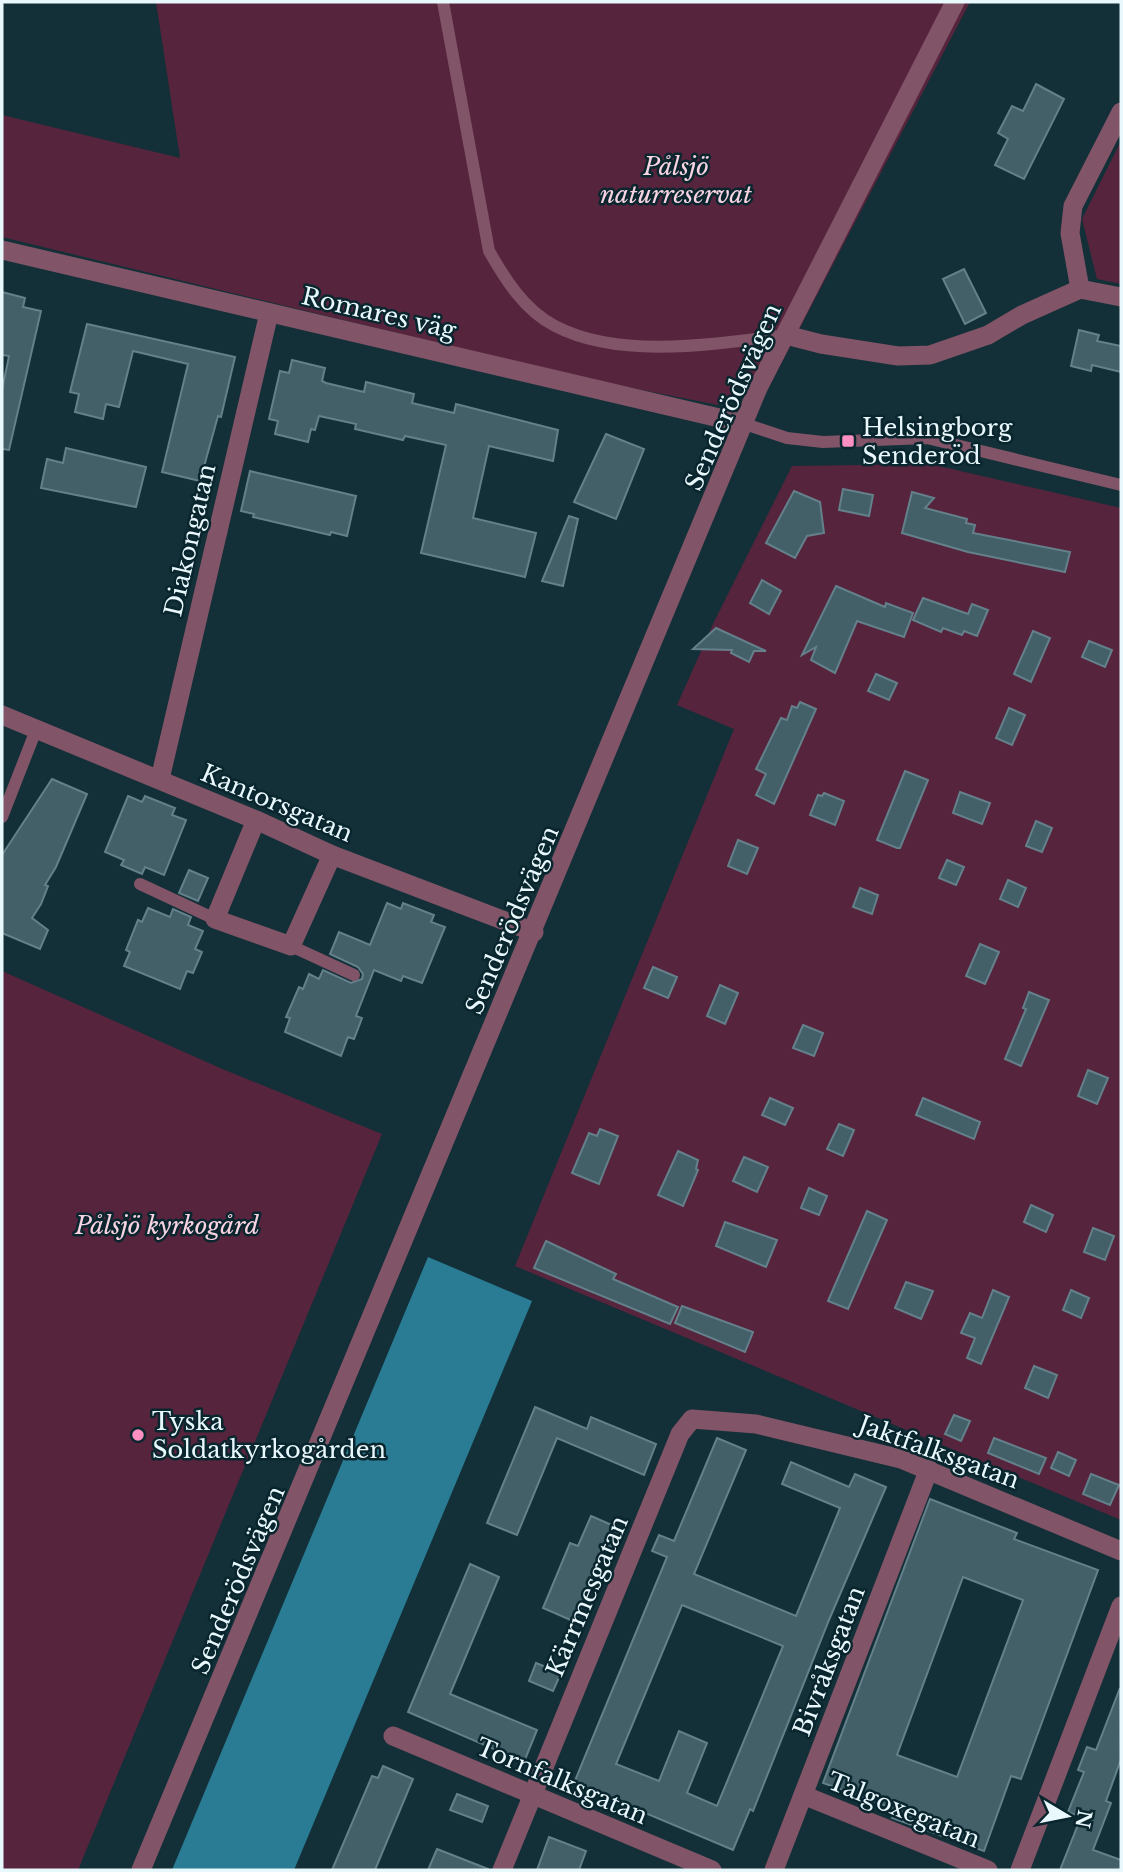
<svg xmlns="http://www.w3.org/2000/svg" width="1123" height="1872" font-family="'Libre Baskerville',serif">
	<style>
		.green { fill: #56253d }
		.water { fill: #2a7c94 }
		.building { fill: #435f68; stroke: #64818b; stroke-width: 2; fill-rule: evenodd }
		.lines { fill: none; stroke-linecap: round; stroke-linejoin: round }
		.service { stroke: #815468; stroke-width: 12 }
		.minor { stroke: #815468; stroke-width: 19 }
		.tertiary { stroke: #815468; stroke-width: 19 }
		.poi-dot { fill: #fc8fc1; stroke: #09252d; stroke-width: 2.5 }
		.labels { text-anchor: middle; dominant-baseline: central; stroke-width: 5; stroke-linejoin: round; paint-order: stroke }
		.park-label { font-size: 24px; font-style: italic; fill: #f8d3e2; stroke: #09252d }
		.street-label { font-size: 24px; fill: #e8f8fd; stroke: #09252d }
		.poi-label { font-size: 24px; fill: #e8f8fd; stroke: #09252d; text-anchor: start }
	</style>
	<rect width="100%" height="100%" fill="#132f37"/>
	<g class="green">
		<polygon points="156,2 970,2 770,385 742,378 731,398 718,405 582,378 2,237 2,115 180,158"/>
		<polygon points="1121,141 1121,284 1097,279 1082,219"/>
		<polygon points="930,464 1121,508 1121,1520 515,1266 734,729 677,705 714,622 792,466"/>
		<polygon points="2,971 220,1068 382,1134 78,1870 2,1870"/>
	</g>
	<polygon class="water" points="428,1257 532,1301 294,1870 172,1870"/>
	<g class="building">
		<polygon points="1036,84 1064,99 1024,179 995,165 1008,139 998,133 1012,106 1023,111"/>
		<polygon points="964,269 986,313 965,324 943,279"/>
		<polygon points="2,292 25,298 23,307 41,311 9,450 2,449 2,390 9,356 2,355"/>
		<polygon points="87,324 235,357 221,417 218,416 200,481 162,472 188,364 133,351 119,407 106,404 103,419 75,412 79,394 70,392"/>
		<polygon points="1079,330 1099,335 1097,341 1121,346 1121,372 1092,365 1091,371 1071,366"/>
		<polygon points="292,360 325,368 322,381 326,383 364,392 366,382 414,394 412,403 454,413 456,404 558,430 553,461 489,446 473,518 536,533 525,577 421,553 446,445 405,436 403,440 355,429 356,424 319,416 315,430 311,429 308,442 275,434 278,421 269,419 280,371 289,373"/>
		<polygon points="606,434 644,449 616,519 574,502"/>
		<polygon points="66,448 146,467 136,507 41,488 47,459 63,463"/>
		<polygon points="250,471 356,496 347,536 331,532 330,535 253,517 254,514 241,511"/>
		<polygon points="843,489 873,495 869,516 839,510"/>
		<polygon points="794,491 820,502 824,533 807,536 795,558 766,543"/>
		<polygon points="912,492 934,498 925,508 967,519 966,523 975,525 973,533 1070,552 1065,572 968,552 902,533"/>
		<polygon points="569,516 578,519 563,586 542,581"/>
		<polygon points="762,580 781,591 769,614 750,603"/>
		<polygon points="836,586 885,607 886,603 913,613 904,637 857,621 835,673 811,660 816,647 802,655"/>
		<polygon points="923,598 968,614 972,604 988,610 977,636 964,631 962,635 943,628 941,632 913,620"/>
		<polygon points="716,628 766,651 754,651 749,662 731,653 732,650 693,649"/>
		<polygon points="1033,631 1050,638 1031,682 1014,674"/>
		<polygon points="1089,641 1112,650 1105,667 1082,657"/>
		<polygon points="876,674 897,683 889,700 868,691"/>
		<polygon points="800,702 816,709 774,804 756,795 766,774 756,769 781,718 787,720 792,706 797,708"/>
		<polygon points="1009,708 1025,715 1012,745 996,738"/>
		<polygon points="905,771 928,780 900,848 897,848 877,840"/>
		<polygon points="52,779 87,794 56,867 45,885 48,886 41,904 32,918 48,930 40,949 2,933 2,855"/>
		<polygon points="960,792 990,803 982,824 953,813"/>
		<polygon points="824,793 844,801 835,825 810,815 818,795 822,796"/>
		<polygon points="128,796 142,802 145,796 175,808 172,815 186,820 164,875 145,867 142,874 121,865 124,860 105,852"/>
		<polygon points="1036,821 1052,828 1042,852 1026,846"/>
		<polygon points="738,840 758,848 747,874 728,866"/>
		<polygon points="947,860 964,867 956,885 939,878"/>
		<polygon points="189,870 208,878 198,901 179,893"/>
		<polygon points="1008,880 1026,888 1018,907 1000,899"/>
		<polygon points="860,888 878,895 872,914 853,907"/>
		<polygon points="387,903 401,909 403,903 434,915 431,922 445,927 422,983 403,976 401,981 374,970 356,1016 362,1018 354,1039 348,1037 341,1056 285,1032 290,1018 286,1017 299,987 303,989 309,974 319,979 323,970 351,983 362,979 363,974 358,967 330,954 339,932 370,945"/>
		<polygon points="148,908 170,917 173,909 191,917 188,925 203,931 195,949 202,952 193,973 187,971 180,989 124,966 130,952 126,950 138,920 142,922"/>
		<polygon points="980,944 999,952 985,984 966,976"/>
		<polygon points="653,967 677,977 668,998 644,988"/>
		<polygon points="720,985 738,993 725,1024 707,1016"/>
		<polygon points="1029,992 1049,1000 1021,1066 1005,1059 1026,1009 1023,1008"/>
		<polygon points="803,1025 823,1033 814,1056 793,1048"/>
		<polygon points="1088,1070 1108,1078 1097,1104 1078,1096"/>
		<polygon points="770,1098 793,1108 785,1125 762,1115"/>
		<polygon points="923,1098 980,1122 974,1139 916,1115"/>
		<polygon points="839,1124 854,1130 843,1156 827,1149"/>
		<polygon points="600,1129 618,1136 599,1184 572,1173 589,1133 597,1136"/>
		<polygon points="678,1151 698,1160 696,1169 698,1170 683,1206 658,1195"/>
		<polygon points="744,1157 768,1167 757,1192 733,1181"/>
		<polygon points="809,1188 827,1196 819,1215 801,1208"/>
		<polygon points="1031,1205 1053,1215 1046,1232 1024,1222"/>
		<polygon points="867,1211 887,1220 848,1309 828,1301"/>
		<polygon points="725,1222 777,1240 766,1267 716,1246"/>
		<polygon points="1093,1228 1114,1236 1105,1260 1084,1252"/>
		<polygon points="546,1241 616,1274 613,1279 678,1307 670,1324 534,1268"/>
		<polygon points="906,1282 933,1291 921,1319 895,1308"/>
		<polygon points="993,1290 1009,1297 981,1364 967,1358 975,1338 961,1333 970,1313 982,1318"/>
		<polygon points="1071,1290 1089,1298 1081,1318 1063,1310"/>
		<polygon points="682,1306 753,1332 745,1352 675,1323"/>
		<polygon points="1034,1366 1057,1375 1048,1398 1025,1388"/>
		<polygon points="535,1407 587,1429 591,1417 656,1444 644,1475 557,1438 517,1535 487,1523"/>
		<polygon points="954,1415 970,1421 961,1441 945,1434"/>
		<path d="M 717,1438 L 746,1450 L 694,1574 L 796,1616 L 840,1508 L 782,1484 L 791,1462 L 849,1487 L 855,1474 L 886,1487 L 829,1620 L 753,1811 L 750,1809 L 733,1850 L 574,1783 L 667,1557 L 652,1551 L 659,1535 L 674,1541 ZM 682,1605 L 783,1646 L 717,1806 L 687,1793 L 707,1743 L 679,1731 L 659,1781 L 616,1764 Z"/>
		<polygon points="994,1438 1046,1458 1039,1474 988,1453"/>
		<polygon points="1058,1452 1076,1460 1069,1476 1051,1468"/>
		<polygon points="1091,1474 1119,1485 1110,1505 1083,1494"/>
		<path d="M 930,1499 L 1017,1533 L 1014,1539 L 1098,1570 L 1021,1779 L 1011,1776 L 984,1851 L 892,1818 L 895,1809 L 823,1783 ZM 963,1577 L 1023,1600 L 957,1777 L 897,1755 Z"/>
		<polygon points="591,1516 621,1529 613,1548 607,1546 575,1622 543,1608 570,1543 578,1546"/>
		<polygon points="470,1564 499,1577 450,1694 537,1730 524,1762 408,1712"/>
		<polygon points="536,1663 561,1673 553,1691 529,1681"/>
		<polygon points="1120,1688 1121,1759 1106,1801 1111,1803 1093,1850 1121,1860 1121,1870 1060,1870 1081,1817 1068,1812 1084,1772 1078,1770 1087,1747 1096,1750"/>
		<polygon points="383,1766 413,1779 375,1870 332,1870 372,1776 378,1778"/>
		<polygon points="457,1794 488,1806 482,1822 450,1810"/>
		<polygon points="549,1837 586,1851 579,1870 537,1870"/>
		<polygon points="437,1849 488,1869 488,1870 428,1870"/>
	</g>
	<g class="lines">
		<g class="service">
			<path d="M 443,2 L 489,251 C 505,279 524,310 555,326 C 620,360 716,344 786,335"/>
			<polyline points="745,424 787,438 823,442 927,438 1121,485"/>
			<polyline points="2,817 36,730"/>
			<polyline points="140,884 215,919"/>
			<polyline points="291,946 354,975"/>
		</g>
		<g class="minor">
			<polyline points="1080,289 1070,233 1073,206 1121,112"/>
			<polyline points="786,335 821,344 898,356 930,355 988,335 1022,315 1080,289 1121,297"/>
			<polyline points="2,715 256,820 332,855 534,932"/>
			<polyline points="160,779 269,313"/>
			<polyline points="256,820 215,919 291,946 332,855"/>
			<polyline points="393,1736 712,1870"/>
			<polyline points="803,1795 988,1870"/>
			<polyline points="502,1870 680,1434 692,1419 756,1424 901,1459 1121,1551"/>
			<polyline points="774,1870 929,1469"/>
			<polyline points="1020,1870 1121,1606"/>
		</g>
		<g class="tertiary">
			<polyline points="2,250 745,424"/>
			<polyline points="141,1870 758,388 955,2"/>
		</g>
	</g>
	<g class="poi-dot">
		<rect x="841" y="434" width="14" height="14" rx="3.5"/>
		<circle cx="138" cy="1435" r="7"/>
	</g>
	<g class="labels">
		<g class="park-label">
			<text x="676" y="166">Pålsjö<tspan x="676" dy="28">naturreservat</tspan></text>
			<text x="167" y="1225">Pålsjö kyrkogård</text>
		</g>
		<g class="street-label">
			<text transform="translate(379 313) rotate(13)">Romares väg</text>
			<text transform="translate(733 397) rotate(-66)">Senderödsvägen</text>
			<text transform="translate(190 540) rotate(-77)">Diakongatan</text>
			<text transform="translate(277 803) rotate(23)">Kantorsgatan</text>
			<text transform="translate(512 920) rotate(-67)">Senderödsvägen</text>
			<text transform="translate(939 1452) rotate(20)">Jaktfalksgatan</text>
			<text transform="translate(238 1580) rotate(-67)">Senderödsvägen</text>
			<text transform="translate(587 1596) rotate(-67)">Kärrmesgatan</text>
			<text transform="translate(829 1661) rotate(-69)">Bivråksgatan</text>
			<text transform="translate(562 1781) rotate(23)">Tornfalksgatan</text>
			<text transform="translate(904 1810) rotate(22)">Talgoxegatan</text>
		</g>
		<g class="poi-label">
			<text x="862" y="427">Helsingborg<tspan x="862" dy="28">Senderöd</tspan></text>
			<text x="152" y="1421">Tyska<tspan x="152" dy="28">Soldatkyrkogården</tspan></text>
		</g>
	</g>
	<rect width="1123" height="1872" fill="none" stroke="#e8f8fd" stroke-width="7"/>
	<g transform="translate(1067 1816) rotate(100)" stroke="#09252d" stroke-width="5" paint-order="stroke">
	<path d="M0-5L12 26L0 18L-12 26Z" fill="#e8f8fd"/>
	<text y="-10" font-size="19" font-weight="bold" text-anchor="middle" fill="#e8f8fd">N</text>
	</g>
</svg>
